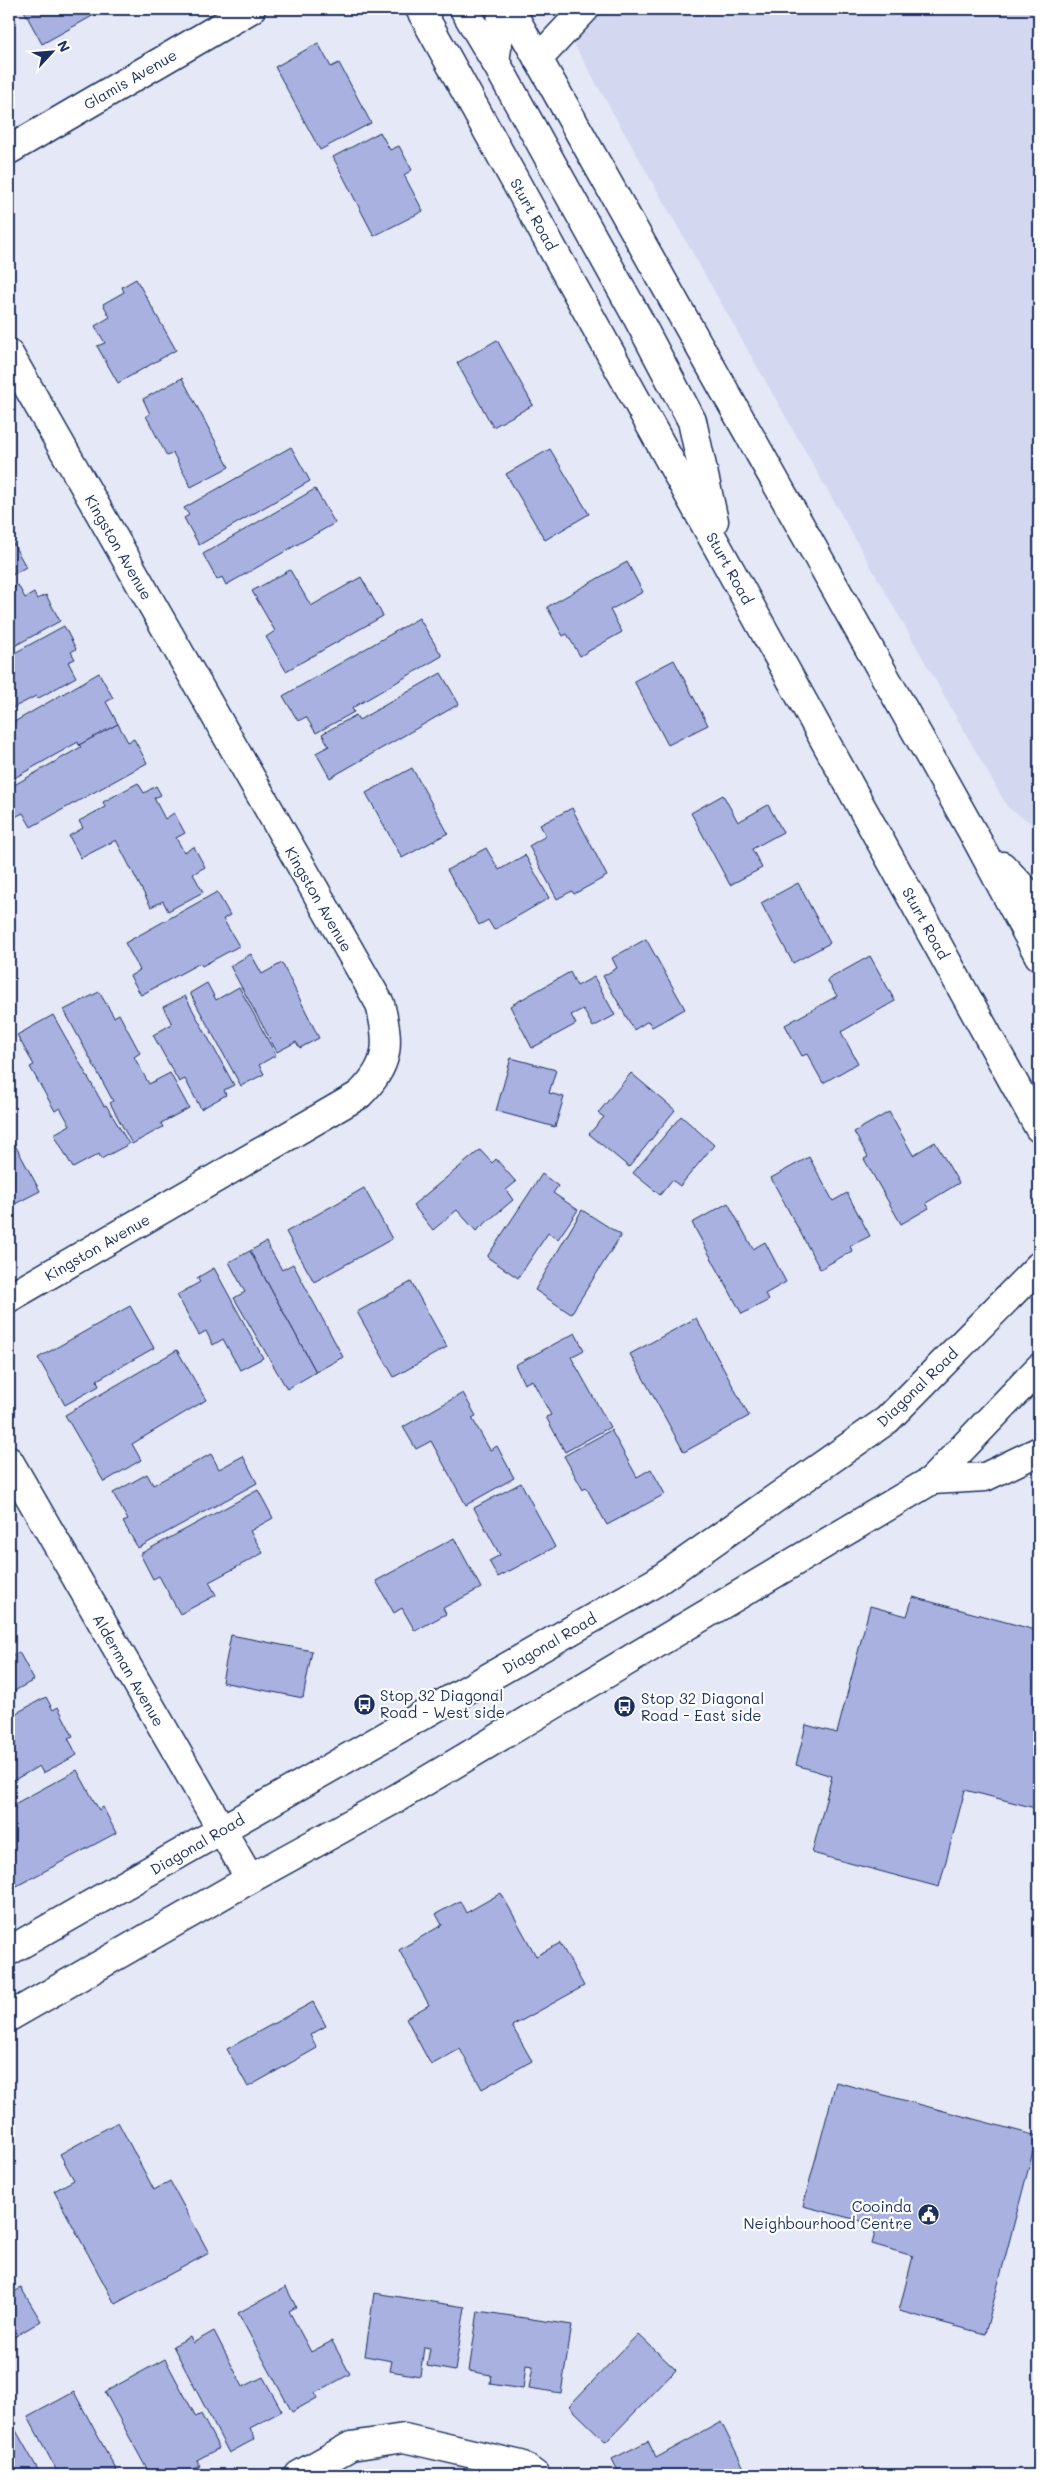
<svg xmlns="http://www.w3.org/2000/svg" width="1048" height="2484" font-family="Mali,sans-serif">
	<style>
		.built { fill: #d3d8f0 }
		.building { fill: #a9b1e1; stroke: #1b2f5e }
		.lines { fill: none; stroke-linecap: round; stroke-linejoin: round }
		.minor-casing { stroke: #1b2f5e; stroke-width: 31 }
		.major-casing { stroke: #1b2f5e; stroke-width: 31 }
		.minor { stroke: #fff; stroke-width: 28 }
		.major { stroke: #fff; stroke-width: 28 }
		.labels { text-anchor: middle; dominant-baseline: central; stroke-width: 4.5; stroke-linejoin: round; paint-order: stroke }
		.street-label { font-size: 15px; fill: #1b2f5e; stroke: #fff }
		.poi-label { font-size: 15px; fill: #1b2f5e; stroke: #fff; text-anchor: start }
	</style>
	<rect width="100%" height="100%" fill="#e5e8f6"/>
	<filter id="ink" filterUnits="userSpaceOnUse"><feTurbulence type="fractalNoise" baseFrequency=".02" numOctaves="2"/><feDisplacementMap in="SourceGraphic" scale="10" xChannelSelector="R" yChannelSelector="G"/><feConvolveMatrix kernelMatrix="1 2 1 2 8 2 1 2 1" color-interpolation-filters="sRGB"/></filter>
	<g filter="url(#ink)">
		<polygon class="built" points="554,9 1039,9 1039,828 1008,808"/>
		<g class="building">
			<polygon points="23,9 105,9 42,44"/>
			<polygon points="318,43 331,67 339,63 371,123 320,150 275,67"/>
			<polygon points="380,132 390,150 399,146 412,170 404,175 423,211 374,236 333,157"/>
			<polygon points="136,279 176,350 118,383 97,346 105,343 95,326 110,317 103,304 124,292 122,287"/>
			<polygon points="497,340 533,405 493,427 457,363"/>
			<polygon points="182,378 229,467 191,487 173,453 167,456 146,416 150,414 143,399"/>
			<polygon points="291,447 310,481 199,545 184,518 189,515 184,508"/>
			<polygon points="550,449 589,514 545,540 506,474"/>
			<polygon points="315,489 335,523 226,585 222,577 217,580 203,554"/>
			<polygon points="9,536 26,567 9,577"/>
			<polygon points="627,562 643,592 610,610 622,632 580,656 567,634 563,636 547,607"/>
			<polygon points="290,570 311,606 361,577 383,616 286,671 266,637 275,631 252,591"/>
			<polygon points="18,585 25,598 34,593 37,599 46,595 60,621 9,649 9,590"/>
			<polygon points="419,618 442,656 352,708 354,712 316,733 306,717 298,721 283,696"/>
			<polygon points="64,626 76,649 71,652 75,659 68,662 76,677 37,699 36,696 9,710 9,656"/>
			<polygon points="674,660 708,725 668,745 634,681"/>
			<polygon points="99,673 113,698 106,702 118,724 79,745 78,742 9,781 9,725"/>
			<polygon points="441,673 459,704 330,778 316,753 329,746 322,734 356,715 359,720"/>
			<polygon points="118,724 128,742 134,739 147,763 31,827 23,813 15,817 9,805 9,788 81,747 79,745"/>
			<polygon points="412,768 448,833 402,858 366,793"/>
			<polygon points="138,783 144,793 156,786 161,795 154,798 165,819 174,813 185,833 176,838 184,852 194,847 205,867 193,874 203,892 168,911 163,901 151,907 116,840 81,858 69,836 83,828 79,821 105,807 103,802"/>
			<polygon points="723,795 738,822 768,805 783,832 752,849 762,868 730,885 691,813"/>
			<polygon points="572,808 607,876 574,894 572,891 557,899 529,846 546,836 540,825"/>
			<polygon points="486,848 499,870 525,855 549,898 494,930 488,920 479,925 447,870"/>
			<polygon points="798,883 830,943 793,963 761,903"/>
			<polygon points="217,892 230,915 223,919 239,946 202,966 200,963 141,995 130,976 140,970 125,943"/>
			<polygon points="646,939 685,1009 652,1027 648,1021 634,1030 603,976 617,968 612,958"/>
			<polygon points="251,954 262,974 282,963 319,1038 300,1048 296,1042 277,1052 230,966"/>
			<polygon points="870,956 895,1001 841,1032 858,1063 823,1083 807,1054 802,1056 785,1025 837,996 827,980"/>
			<polygon points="570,972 577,986 594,977 615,1015 593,1027 583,1009 571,1015 576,1024 532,1048 510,1006"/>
			<polygon points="207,983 216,1000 239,987 276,1055 259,1065 264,1074 241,1086 190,993"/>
			<polygon points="99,992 114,1017 119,1014 140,1053 134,1057 149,1084 170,1073 189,1108 161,1123 163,1127 132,1144 110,1103 113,1101 64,1010"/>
			<polygon points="185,996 234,1085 224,1090 226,1095 201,1109 185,1079 179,1082 153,1035 172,1024 163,1007"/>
			<polygon points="53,1015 104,1106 106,1105 129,1144 101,1159 99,1154 73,1168 54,1134 70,1125 60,1108 55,1111 30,1067 34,1065 17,1035"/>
			<polygon points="511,1058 556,1070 549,1093 564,1097 555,1127 496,1111"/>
			<polygon points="631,1073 675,1110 629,1167 589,1134 604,1117 598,1113"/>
			<polygon points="889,1112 913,1155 935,1142 959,1183 926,1203 929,1208 901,1224 864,1159 868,1157 854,1132"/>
			<polygon points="681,1116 714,1145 680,1186 672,1180 660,1195 633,1173"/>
			<polygon points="9,1134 40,1191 9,1207"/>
			<polygon points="480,1150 492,1163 496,1159 516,1182 506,1190 513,1200 476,1231 457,1210 433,1230 413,1205"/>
			<polygon points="809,1157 833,1201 847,1193 870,1236 850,1246 852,1251 820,1269 771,1178"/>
			<polygon points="542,1174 558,1186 553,1193 578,1210 558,1239 548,1233 518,1278 487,1257"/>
			<polygon points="364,1188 392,1239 314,1282 286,1232"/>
			<polygon points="728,1203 753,1249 765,1242 786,1282 765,1294 769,1300 742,1314 692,1223"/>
			<polygon points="582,1210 621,1235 571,1314 535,1290"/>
			<polygon points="266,1242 282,1270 293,1264 343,1357 316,1372 250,1251"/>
			<polygon points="250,1251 316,1372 287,1389 234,1298 245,1292 229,1262"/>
			<polygon points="214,1268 263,1358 240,1370 223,1339 213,1345 206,1331 199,1335 177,1295 200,1282 197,1278"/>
			<polygon points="411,1282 447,1347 394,1377 357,1312"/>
			<polygon points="130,1306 154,1348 97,1380 99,1386 65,1405 38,1358"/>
			<polygon points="696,1318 749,1416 684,1452 630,1354"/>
			<polygon points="575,1333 584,1350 571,1357 610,1427 565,1452 546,1417 551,1415 532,1380 524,1384 515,1365"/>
			<polygon points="177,1350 206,1400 132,1444 141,1460 104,1482 65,1415"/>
			<polygon points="463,1393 476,1416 472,1418 490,1450 497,1446 514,1478 466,1505 431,1441 416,1449 403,1427"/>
			<polygon points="611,1430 637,1477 651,1469 665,1494 607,1525 586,1487 583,1490 564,1456"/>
			<polygon points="211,1454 219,1469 243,1456 257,1483 138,1548 123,1522 128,1520 113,1493 147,1474 153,1485"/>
			<polygon points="521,1483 555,1547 498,1577 489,1561 500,1555 474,1508"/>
			<polygon points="258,1490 273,1518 250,1531 263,1553 209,1582 216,1595 180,1614 159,1576 153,1579 140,1554"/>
			<polygon points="454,1538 481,1588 443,1608 446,1614 415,1631 402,1608 394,1613 376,1581"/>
			<polygon points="913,1597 1039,1631 1039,1809 965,1790 939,1887 812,1853 832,1776 796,1765 806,1725 837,1733 870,1606 907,1616"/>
			<polygon points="231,1635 312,1651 303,1698 222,1682"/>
			<polygon points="9,1647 13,1655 19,1652 34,1680 9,1694"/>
			<polygon points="46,1697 53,1710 58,1707 73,1736 68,1738 77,1755 43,1773 39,1766 9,1783 9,1717"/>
			<polygon points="77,1770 99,1810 103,1807 116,1833 11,1889 9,1885 9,1807"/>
			<polygon points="501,1893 536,1956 560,1943 584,1986 512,2026 532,2061 482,2089 460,2049 431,2065 406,2018 429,2005 399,1950 442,1925 436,1914 460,1901 466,1913"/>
			<polygon points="313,2002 326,2026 310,2035 317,2048 248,2087 227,2049"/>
			<polygon points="836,2082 1037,2136 985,2334 899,2311 913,2256 872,2244 877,2225 803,2206"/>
			<polygon points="118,2122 154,2190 170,2181 209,2253 115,2304 54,2191 74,2180 60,2154"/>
			<polygon points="286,2287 296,2307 289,2311 311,2352 332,2341 350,2374 315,2393 317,2398 292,2412 238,2313"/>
			<polygon points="21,2288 41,2321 9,2340 9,2295"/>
			<polygon points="374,2293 465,2307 455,2371 427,2366 430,2348 424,2347 420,2376 390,2371 392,2361 365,2356"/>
			<polygon points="478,2311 572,2325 561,2393 529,2388 533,2366 526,2365 523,2389 490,2384 491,2375 469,2371"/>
			<polygon points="214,2331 243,2387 263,2377 282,2411 250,2428 255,2439 229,2453 173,2346 190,2337 193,2343"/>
			<polygon points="638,2334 676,2370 606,2442 569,2406"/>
			<polygon points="165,2359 196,2417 201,2414 219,2448 197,2460 200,2466 184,2475 150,2475 105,2392"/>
			<polygon points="74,2392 119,2475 59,2475 28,2417"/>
			<polygon points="721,2422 744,2468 730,2475 620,2475 612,2459 648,2441 656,2458"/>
			<polygon points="14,2427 41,2475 9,2475 9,2430"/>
		</g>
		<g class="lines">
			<defs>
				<g id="minor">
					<polyline points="464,9 495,61"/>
					<polyline points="538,59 585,9"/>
					<polyline points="495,61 503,9"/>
					<polyline points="9,150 251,9"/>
					<path d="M 9,354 L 380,1004 C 390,1044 390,1065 359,1095 L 9,1298"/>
					<polyline points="9,1461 250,1879"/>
					<polyline points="299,2475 351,2446 404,2438 521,2465 535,2475"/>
				</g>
				<g id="major">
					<polyline points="420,9 1039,1128"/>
					<polyline points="510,9 978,842 1039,956"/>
					<polyline points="495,61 637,317 692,421 714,521"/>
					<polyline points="1002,866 1039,905"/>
					<polyline points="932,1480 985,1477 1039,1451"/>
					<polyline points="9,1951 656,1582 887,1420 1039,1266"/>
					<polyline points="9,2017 250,1879 397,1798 932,1480 1039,1368"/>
				</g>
			</defs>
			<use href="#minor" class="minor-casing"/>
			<use href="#major" class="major-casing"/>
			<use href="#minor" class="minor"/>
			<use href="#major" class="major"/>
		</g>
	</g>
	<defs>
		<symbol id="bus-disc" viewBox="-11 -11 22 22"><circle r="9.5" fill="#1b2f5e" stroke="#fff"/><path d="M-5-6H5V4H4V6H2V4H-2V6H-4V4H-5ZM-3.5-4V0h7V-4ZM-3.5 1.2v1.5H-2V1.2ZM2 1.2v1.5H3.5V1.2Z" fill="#fff"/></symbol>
		<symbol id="civic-disc" viewBox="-11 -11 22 22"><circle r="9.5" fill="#1b2f5e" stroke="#fff"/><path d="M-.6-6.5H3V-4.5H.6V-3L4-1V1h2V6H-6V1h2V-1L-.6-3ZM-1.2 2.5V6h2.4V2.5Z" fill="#fff"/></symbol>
	</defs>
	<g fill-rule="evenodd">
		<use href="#bus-disc" x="352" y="1692" width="25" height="25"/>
		<use href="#bus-disc" x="612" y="1694" width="25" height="25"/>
		<use href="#civic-disc" x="916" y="2202" width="25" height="25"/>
	</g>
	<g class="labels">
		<g class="street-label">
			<text transform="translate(130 79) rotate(-30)">Glamis Avenue</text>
			<text transform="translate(534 214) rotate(61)">Sturt Road</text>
			<text transform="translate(119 547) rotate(60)">Kingston Avenue</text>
			<text transform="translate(730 568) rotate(61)">Sturt Road</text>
			<text transform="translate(319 899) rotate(60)">Kingston Avenue</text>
			<text transform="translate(926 923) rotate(61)">Sturt Road</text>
			<text transform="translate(97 1247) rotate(-30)">Kingston Avenue</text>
			<text transform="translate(917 1387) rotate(-44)">Diagonal Road</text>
			<text transform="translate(549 1643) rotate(-30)">Diagonal Road</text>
			<text transform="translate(129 1670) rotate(60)">Alderman Avenue</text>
			<text transform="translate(197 1844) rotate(-30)">Diagonal Road</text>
		</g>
		<g class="poi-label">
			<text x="380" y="1695">Stop 32 Diagonal<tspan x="380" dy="17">Road - West side</tspan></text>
			<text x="641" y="1698">Stop 32 Diagonal<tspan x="641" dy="17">Road - East side</tspan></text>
			<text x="912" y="2206" text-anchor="end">Cooinda<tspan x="912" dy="17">Neighbourhood Centre</tspan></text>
		</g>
	</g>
	<rect width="1048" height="2484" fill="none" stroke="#fff" stroke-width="30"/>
	<rect x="15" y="15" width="1018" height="2454" fill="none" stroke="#1b2f5e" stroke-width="2" filter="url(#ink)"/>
	<g transform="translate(52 52) rotate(64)" stroke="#ffffff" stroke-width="4" paint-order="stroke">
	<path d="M0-4L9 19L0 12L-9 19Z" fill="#1b2f5e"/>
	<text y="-8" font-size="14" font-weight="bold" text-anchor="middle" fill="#1b2f5e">N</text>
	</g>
</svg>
